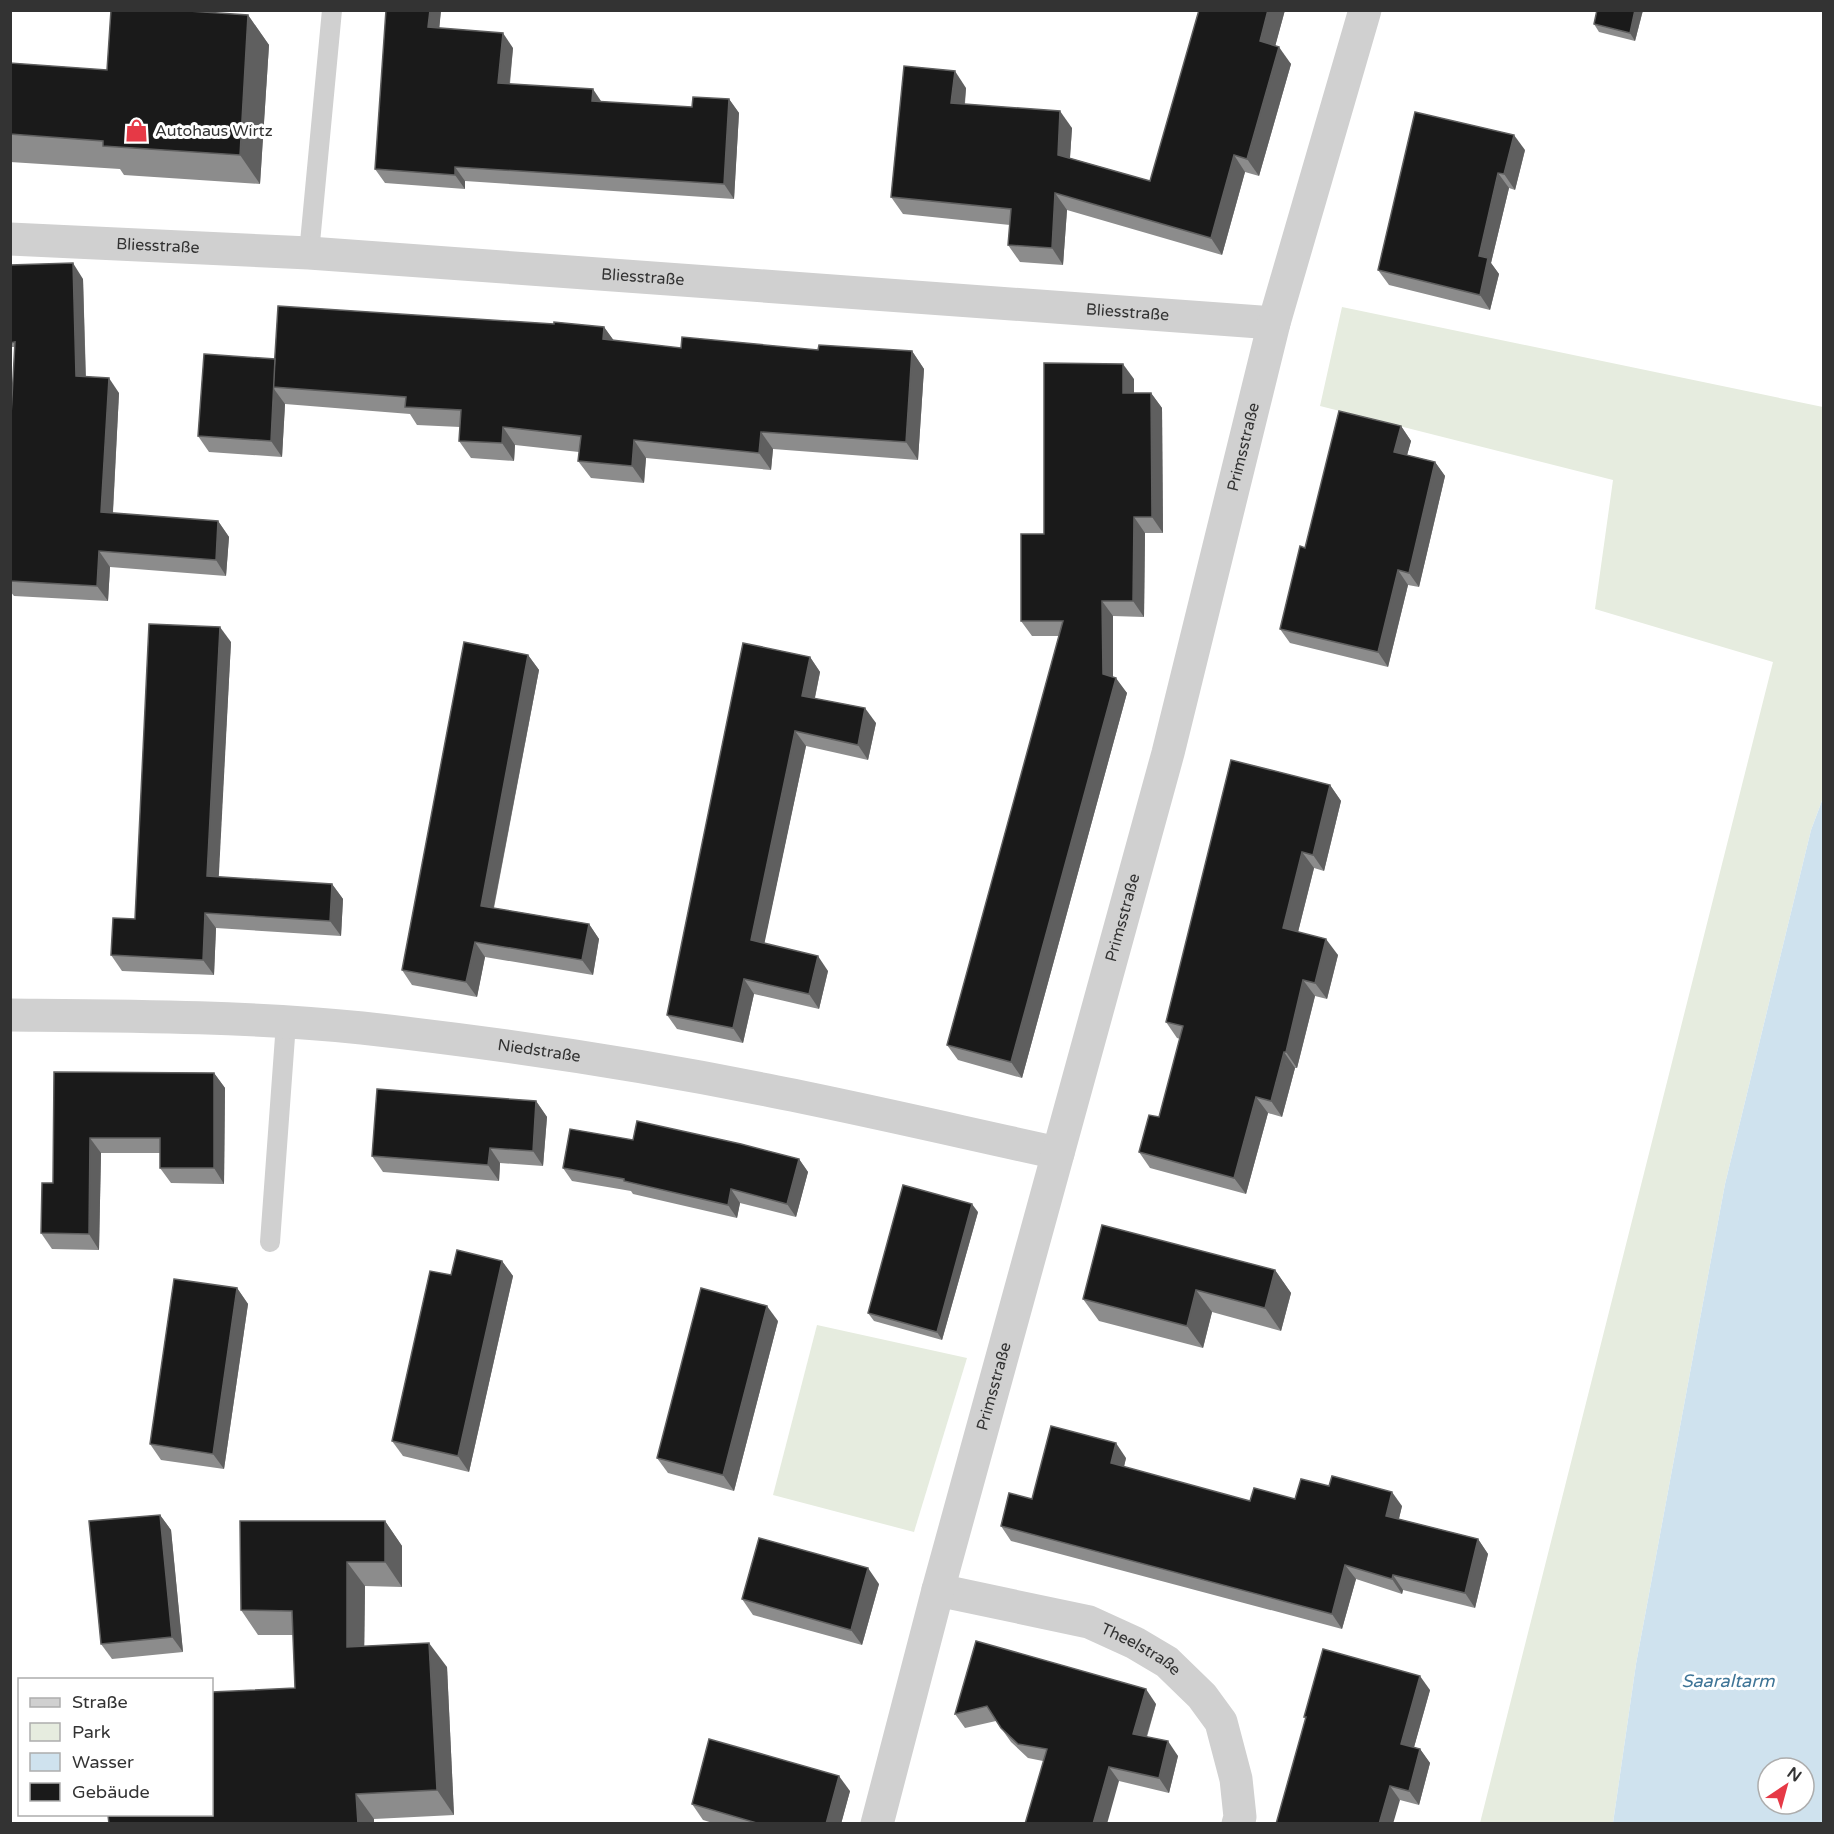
<svg xmlns="http://www.w3.org/2000/svg" width="1834" height="1834" font-family="'Varela Round',sans-serif">
	<style>
		.green { fill: #e6ecdf }
		.water { fill: #cfe2ee; fill-rule: evenodd }
		.lines { fill: none; stroke-linecap: round; stroke-linejoin: round }
		.lane { stroke: #d0d0d0; stroke-width: 20 }
		.street { stroke: #d0d0d0; stroke-width: 33 }
		.wall { fill: #8c8c8c }
		.shaded-wall { fill: #5f5f5f }
		.building { fill: #1a1a1a; stroke: #5f5f5f; stroke-width: 1.5 }
		.labels { text-anchor: middle; dominant-baseline: central; stroke-width: 6; stroke-linejoin: round; paint-order: stroke }
		.poi-label { font-size: 16px; fill: #333; stroke: #fff; text-anchor: start }
		.street-label { font-size: 16px; fill: #333; stroke: #fff }
		.water-label { font-size: 18px; font-style: italic; fill: #3f7597; stroke: #fff }
	</style>
	<rect width="100%" height="100%" fill="#fff"/>
	<g class="green">
		<polygon points="1342,307 1823,407 1823,798 1811,830 1725,1184 1636,1664 1613,1823 1480,1823 1773,662 1595,609 1613,480 1320,406"/>
		<polygon points="817,1325 967,1358 914,1532 773,1495"/>
	</g>
	<path class="water" d="M 1823,798 L 1823,1823 L 1613,1823 L 1636,1664 L 1725,1184 L 1811,830 ZM 1768,1768 L 1804,1768 L 1804,1804 L 1768,1804 Z"/>
	<g class="lines">
		<g class="lane">
			<polyline points="309,253 332,10"/>
			<polyline points="270,1242 286,1023"/>
		</g>
		<g class="street">
			<path id="s1" d="M 10,239 L 309,253 L 1274,323"/>
			<path id="s2" d="M 10,1015 C 127,1016 245,1016 362,1028 C 497,1043 633,1063 767,1090 C 864,1109 961,1132 1058,1153"/>
			<path id="s3" d="M 938,1590 L 1089,1622 L 1135,1643 L 1167,1662 L 1202,1696 L 1221,1722 L 1236,1779 L 1240,1817 L 1238,1824"/>
			<path id="s4" d="M 877,1824 L 938,1590 L 1168,753 L 1274,323 L 1365,10"/>
		</g>
	</g>
	<g class="wall">
		<polygon points="441,10 439,28 513,48 510,84 602,102 692,107 729,99 739,113 734,199 465,181 465,189 385,183 375,169"/>
		<polygon points="1285,10 1275,46 1291,64 1259,176 1245,172 1222,255 1067,210 1063,265 1020,262 1008,245 1010,225 903,214 891,197 966,88 965,104 1072,128 1070,158 1150,181"/>
		<polygon points="1643,10 1635,41 1599,32 1594,24"/>
		<polygon points="248,15 269,45 260,184 124,175 120,169 10,162 10,63 107,70"/>
		<polygon points="1525,150 1515,190 1509,188 1491,263 1499,274 1490,310 1389,285 1378,270"/>
		<polygon points="10,265 83,279 86,377 119,393 113,513 218,521 229,537 226,576 110,567 108,601 14,596 10,591 10,433 15,349 14,347 10,347"/>
		<polygon points="554,324 604,327 614,341 681,348 912,351 924,369 918,460 773,449 771,470 646,458 644,483 591,478 578,461 579,452 515,445 514,461 471,458 459,441 460,427 417,425 410,414 285,404 282,457 209,452 198,436 275,359"/>
		<polygon points="1134,379 1134,393 1151,393 1162,408 1163,533 1145,533 1144,617 1113,616 1113,677 1127,693 1022,1078 958,1060 947,1045 1059,636 1032,636 1021,621 1044,534"/>
		<polygon points="1401,426 1411,441 1407,455 1435,462 1445,476 1419,587 1408,585 1388,667 1290,643 1280,629 1305,548"/>
		<polygon points="231,642 218,877 332,884 343,899 341,936 216,928 214,975 122,971 111,955 135,919"/>
		<polygon points="528,655 539,670 494,908 589,924 599,939 593,975 485,957 477,997 412,985 402,970"/>
		<polygon points="810,657 820,672 815,698 876,723 868,760 806,746 764,943 828,971 819,1009 754,994 743,1043 677,1029 667,1015"/>
		<polygon points="1330,785 1341,801 1324,871 1314,868 1298,932 1338,955 1327,999 1315,996 1297,1068 1295,1068 1282,1117 1268,1113 1246,1194 1150,1168 1139,1152 1159,1117 1180,1039 1177,1038 1166,1022"/>
		<polygon points="54,1072 214,1073 225,1088 224,1184 171,1183 160,1168 160,1153 101,1153 99,1250 52,1249 41,1233 53,1183"/>
		<polygon points="536,1101 547,1117 543,1166 500,1163 499,1181 383,1172 372,1156"/>
		<polygon points="633,1140 799,1159 808,1172 796,1217 740,1203 737,1218 633,1194 631,1191 572,1181 563,1168"/>
		<polygon points="978,1212 942,1340 874,1321 868,1313"/>
		<polygon points="502,1261 513,1276 469,1472 403,1456 392,1441 451,1275"/>
		<polygon points="1275,1270 1291,1293 1281,1331 1212,1312 1203,1348 1099,1321 1083,1299"/>
		<polygon points="237,1288 248,1304 224,1469 161,1460 150,1444"/>
		<polygon points="778,1321 734,1491 668,1473 657,1458"/>
		<polygon points="1126,1458 1124,1467 1250,1501 1295,1499 1402,1506 1399,1519 1478,1539 1488,1554 1475,1608 1403,1590 1402,1594 1356,1579 1342,1629 1011,1541 1001,1526 1032,1499"/>
		<polygon points="160,1515 171,1530 183,1652 112,1659 101,1644"/>
		<polygon points="385,1521 402,1546 402,1587 365,1586 364,1646 447,1667 454,1815 374,1819 109,1824 295,1688 293,1635 258,1635 241,1610"/>
		<polygon points="879,1584 862,1645 753,1615 742,1599"/>
		<polygon points="976,1641 1156,1704 1147,1737 1178,1756 1169,1793 1119,1781 1043,1761 1028,1758 1011,1742 996,1721 965,1728 955,1714"/>
		<polygon points="1430,1690 1414,1747 1420,1749 1430,1763 1419,1805 1400,1800 1304,1717"/>
		<polygon points="850,1791 841,1824 716,1824 703,1820 692,1804"/>
	</g>
	<g class="shaded-wall">
		<polygon points="430,10 441,10 438,42 428,27"/>
		<polygon points="1268,10 1285,10 1272,58 1260,41"/>
		<polygon points="1635,10 1643,10 1635,41 1630,33"/>
		<polygon points="248,15 269,45 260,184 240,155"/>
		<polygon points="503,33 513,48 508,98 498,83"/>
		<polygon points="1279,47 1291,64 1259,176 1247,159"/>
		<polygon points="955,71 966,88 963,120 951,103"/>
		<polygon points="593,89 603,104 592,101"/>
		<polygon points="729,99 739,113 734,199 724,184"/>
		<polygon points="1060,111 1072,128 1069,171 1058,155"/>
		<polygon points="1514,135 1525,150 1515,190 1504,174"/>
		<polygon points="1234,155 1245,172 1222,255 1211,238"/>
		<polygon points="455,167 465,181 465,189 455,175"/>
		<polygon points="1498,173 1509,188 1491,263 1499,274 1490,310 1480,295 1479,256"/>
		<polygon points="1055,193 1067,210 1063,265 1052,248"/>
		<polygon points="73,263 83,279 86,391 76,376"/>
		<polygon points="604,327 617,345 603,339"/>
		<polygon points="912,351 924,369 918,460 906,442"/>
		<polygon points="1123,364 1134,379 1134,409 1123,393"/>
		<polygon points="109,378 119,393 112,528 101,512"/>
		<polygon points="274,389 285,404 282,457 271,441"/>
		<polygon points="1151,393 1162,408 1163,533 1152,517"/>
		<polygon points="1401,426 1411,441 1404,466 1394,452"/>
		<polygon points="503,427 515,445 514,461 502,443"/>
		<polygon points="761,432 773,449 771,470 759,453"/>
		<polygon points="634,440 646,458 644,483 632,466"/>
		<polygon points="1435,462 1445,476 1419,587 1409,573"/>
		<polygon points="1134,517 1145,533 1144,617 1133,601"/>
		<polygon points="218,521 229,537 226,576 216,560"/>
		<polygon points="99,551 110,567 108,601 97,586"/>
		<polygon points="1398,570 1408,585 1388,667 1378,652"/>
		<polygon points="1102,601 1113,616 1113,686 1116,678 1127,693 1022,1078 1011,1062 1103,674"/>
		<polygon points="220,627 231,642 218,892 207,876"/>
		<polygon points="528,655 539,670 491,921 481,906"/>
		<polygon points="810,657 820,672 812,711 802,696"/>
		<polygon points="865,708 876,723 868,760 858,745"/>
		<polygon points="795,731 806,746 762,955 751,940"/>
		<polygon points="1330,785 1341,801 1324,871 1313,855"/>
		<polygon points="1302,852 1314,868 1295,944 1283,928"/>
		<polygon points="332,884 343,899 341,936 330,921"/>
		<polygon points="205,913 216,928 214,975 203,960"/>
		<polygon points="589,924 599,939 593,975 582,960"/>
		<polygon points="1326,939 1338,955 1327,999 1315,983"/>
		<polygon points="475,942 485,957 477,997 466,982"/>
		<polygon points="818,956 828,971 819,1009 809,994"/>
		<polygon points="744,979 754,994 743,1043 733,1028"/>
		<polygon points="1303,980 1315,996 1297,1068 1286,1052"/>
		<polygon points="1284,1052 1295,1068 1282,1117 1271,1101"/>
		<polygon points="214,1073 225,1088 224,1184 214,1168"/>
		<polygon points="1256,1097 1268,1113 1246,1194 1234,1178"/>
		<polygon points="536,1101 547,1117 543,1166 533,1151"/>
		<polygon points="90,1138 101,1153 99,1250 89,1234"/>
		<polygon points="490,1148 500,1163 499,1181 488,1165"/>
		<polygon points="799,1159 808,1172 796,1217 787,1204"/>
		<polygon points="731,1189 740,1203 737,1218 728,1205"/>
		<polygon points="972,1204 978,1212 942,1340 937,1332"/>
		<polygon points="502,1261 513,1276 469,1472 458,1456"/>
		<polygon points="1275,1270 1291,1293 1281,1331 1265,1308"/>
		<polygon points="237,1288 248,1304 224,1469 213,1454"/>
		<polygon points="1196,1290 1212,1312 1203,1348 1187,1326"/>
		<polygon points="767,1306 778,1321 734,1491 723,1475"/>
		<polygon points="1116,1443 1126,1458 1121,1478 1111,1463"/>
		<polygon points="1392,1492 1402,1506 1396,1530 1386,1516"/>
		<polygon points="160,1515 171,1530 183,1652 172,1637"/>
		<polygon points="385,1521 402,1546 402,1587 385,1562"/>
		<polygon points="1478,1539 1488,1554 1475,1608 1465,1593"/>
		<polygon points="347,1562 365,1586 364,1672 347,1647"/>
		<polygon points="1345,1565 1356,1579 1342,1629 1332,1614"/>
		<polygon points="868,1568 879,1584 862,1645 851,1630"/>
		<polygon points="1393,1575 1403,1590 1402,1594 1392,1579"/>
		<polygon points="429,1643 447,1667 454,1815 437,1790"/>
		<polygon points="1420,1676 1430,1690 1411,1758 1401,1744"/>
		<polygon points="1146,1689 1156,1704 1143,1748 1133,1734"/>
		<polygon points="1168,1741 1178,1756 1169,1793 1159,1778"/>
		<polygon points="1420,1749 1430,1763 1419,1805 1409,1791"/>
		<polygon points="1109,1767 1119,1781 1107,1824 1093,1824"/>
		<polygon points="839,1776 850,1791 841,1824 826,1824"/>
		<polygon points="1390,1786 1400,1800 1393,1824 1379,1824"/>
		<polygon points="356,1794 374,1819 374,1824 358,1824"/>
	</g>
	<g class="building">
		<polygon points="111,10 174,10 248,15 240,155 103,146 103,141 10,134 10,63 107,70"/>
		<polygon points="386,10 430,10 428,27 503,33 498,83 593,89 592,101 692,107 693,97 729,99 724,184 455,167 455,175 375,169"/>
		<polygon points="1199,10 1268,10 1260,41 1279,47 1247,159 1234,155 1211,238 1055,193 1052,248 1008,245 1011,209 891,197 904,66 955,71 951,103 1060,111 1058,155 1150,181"/>
		<polygon points="1597,10 1635,10 1630,33 1594,24"/>
		<polygon points="1415,112 1514,135 1504,174 1498,173 1479,256 1488,258 1480,295 1378,270"/>
		<polygon points="73,263 76,376 109,378 101,512 218,521 216,560 99,551 97,586 10,581 10,434 15,342 10,343 10,265"/>
		<polygon points="278,306 554,324 554,322 604,327 603,339 681,348 682,337 818,350 819,345 912,351 906,442 761,432 759,453 634,440 632,466 578,461 581,436 503,427 502,443 459,441 461,410 405,407 406,397 273,387"/>
		<polygon points="204,354 275,359 271,441 198,436"/>
		<polygon points="1044,363 1123,364 1123,393 1151,393 1152,517 1134,517 1133,601 1102,601 1103,674 1116,678 1011,1062 947,1045 1063,621 1021,621 1021,534 1044,534"/>
		<polygon points="1339,411 1401,426 1394,452 1435,462 1409,573 1398,570 1378,652 1280,629 1300,546 1305,548"/>
		<polygon points="149,624 220,627 207,876 332,884 330,921 205,913 203,960 111,955 113,918 135,919"/>
		<polygon points="464,642 528,655 481,906 589,924 582,960 475,942 466,982 402,970"/>
		<polygon points="743,643 810,657 802,696 865,708 858,745 795,731 751,940 818,956 809,994 744,979 733,1028 667,1015"/>
		<polygon points="1231,760 1330,785 1313,855 1302,852 1283,928 1326,939 1315,983 1303,980 1286,1052 1284,1052 1271,1101 1256,1097 1234,1178 1139,1152 1149,1115 1159,1117 1183,1026 1166,1022"/>
		<polygon points="54,1072 214,1073 214,1168 160,1168 160,1138 90,1138 89,1234 41,1233 42,1183 53,1183"/>
		<polygon points="377,1089 536,1101 533,1151 490,1148 488,1165 372,1156"/>
		<polygon points="637,1121 741,1144 799,1159 787,1204 731,1189 728,1205 624,1181 624,1179 563,1168 570,1129 633,1140"/>
		<polygon points="903,1185 972,1204 937,1332 868,1313"/>
		<polygon points="1102,1225 1275,1270 1265,1308 1196,1290 1187,1326 1083,1299"/>
		<polygon points="457,1250 502,1261 458,1456 392,1441 430,1271 451,1275"/>
		<polygon points="174,1279 237,1288 213,1454 150,1444"/>
		<polygon points="701,1288 767,1306 723,1475 657,1458"/>
		<polygon points="1051,1426 1116,1443 1111,1463 1250,1501 1254,1488 1295,1499 1301,1479 1329,1486 1332,1476 1392,1492 1386,1516 1478,1539 1465,1593 1393,1575 1392,1579 1345,1565 1332,1614 1001,1526 1009,1493 1032,1499"/>
		<polygon points="160,1515 172,1637 101,1644 89,1521"/>
		<polygon points="240,1521 385,1521 385,1562 347,1562 347,1647 429,1643 437,1790 356,1794 358,1824 109,1824 108,1815 212,1815 212,1692 295,1688 292,1611 241,1610"/>
		<polygon points="759,1538 868,1568 851,1630 742,1599"/>
		<polygon points="976,1641 1146,1689 1133,1734 1168,1741 1159,1778 1109,1767 1093,1824 1025,1824 1047,1749 1018,1744 1001,1728 987,1706 955,1714"/>
		<polygon points="1323,1649 1420,1676 1401,1744 1420,1749 1414,1772 1409,1791 1390,1786 1379,1824 1276,1824 1306,1717 1304,1717"/>
		<polygon points="709,1739 839,1776 826,1824 760,1824 692,1804"/>
	</g>
	<defs>
		<symbol id="shop-bare" viewBox="-9 -9 18 18"><path d="M-5-2.5h2.3a2.7 3.5 0 0 1 5.4 0H5L5.5 6h-11ZM-1.5-2.5h3a1.5 2.3 0 0 0-3 0Z" fill="#e63946" stroke="#fff" stroke-width="2.5" paint-order="stroke"/></symbol>
	</defs>
	<g fill-rule="evenodd">
		<use href="#shop-bare" x="120" y="114" width="33" height="33"/>
	</g>
	<g class="labels">
		<g class="poi-label">
			<text x="155" y="131">Autohaus Wirtz</text>
		</g>
		<g class="street-label">
			<text stroke="none"><textPath href="#s1" startOffset="148">Bliesstraße</textPath></text>
			<text stroke="none"><textPath href="#s1" startOffset="634">Bliesstraße</textPath></text>
			<text stroke="none"><textPath href="#s1" startOffset="1120">Bliesstraße</textPath></text>
			<text stroke="none"><textPath href="#s4" startOffset="1425">Primsstraße</textPath></text>
			<text stroke="none"><textPath href="#s4" startOffset="939">Primsstraße</textPath></text>
			<text stroke="none"><textPath href="#s2" startOffset="531">Niedstraße</textPath></text>
			<text stroke="none"><textPath href="#s4" startOffset="453">Primsstraße</textPath></text>
			<text stroke="none"><textPath href="#s3" startOffset="213">Theelstraße</textPath></text>
		</g>
		<g class="water-label">
			<text x="1728" y="1681">Saaraltarm</text>
		</g>
	</g>
	<rect width="1834" height="1834" fill="none" stroke="#333333" stroke-width="24"/>
	<rect x="18" y="1678" width="195" height="138" fill="#ffffff" stroke="#adadad" stroke-width="1.5"/>
	<rect x="30" y="1698" width="30" height="9" fill="#d0d0d0" stroke="#adadad" stroke-width="1.5"/>
	<text x="72" y="1708" font-size="18" fill="#333333">Straße</text>
	<rect x="30" y="1723" width="30" height="18" fill="#e6ecdf" stroke="#adadad" stroke-width="1.5"/>
	<text x="72" y="1738" font-size="18" fill="#333333">Park</text>
	<rect x="30" y="1753" width="30" height="18" fill="#cfe2ee" stroke="#adadad" stroke-width="1.5"/>
	<text x="72" y="1768" font-size="18" fill="#333333">Wasser</text>
	<rect x="30" y="1783" width="30" height="18" fill="#1a1a1a" stroke="#adadad" stroke-width="1.5"/>
	<text x="72" y="1798" font-size="18" fill="#333333">Gebäude</text>
	<g transform="translate(1786 1786) rotate(36)"><circle r="28" fill="#ffffff" stroke="#adadad" stroke-width="1.5"/>
	<path d="M0-4.5L10 22L0 15L-10 22Z" fill="#e63946"/>
	<text y="-9" font-size="16" font-weight="bold" text-anchor="middle" fill="#333333">N</text>
	</g>
</svg>
